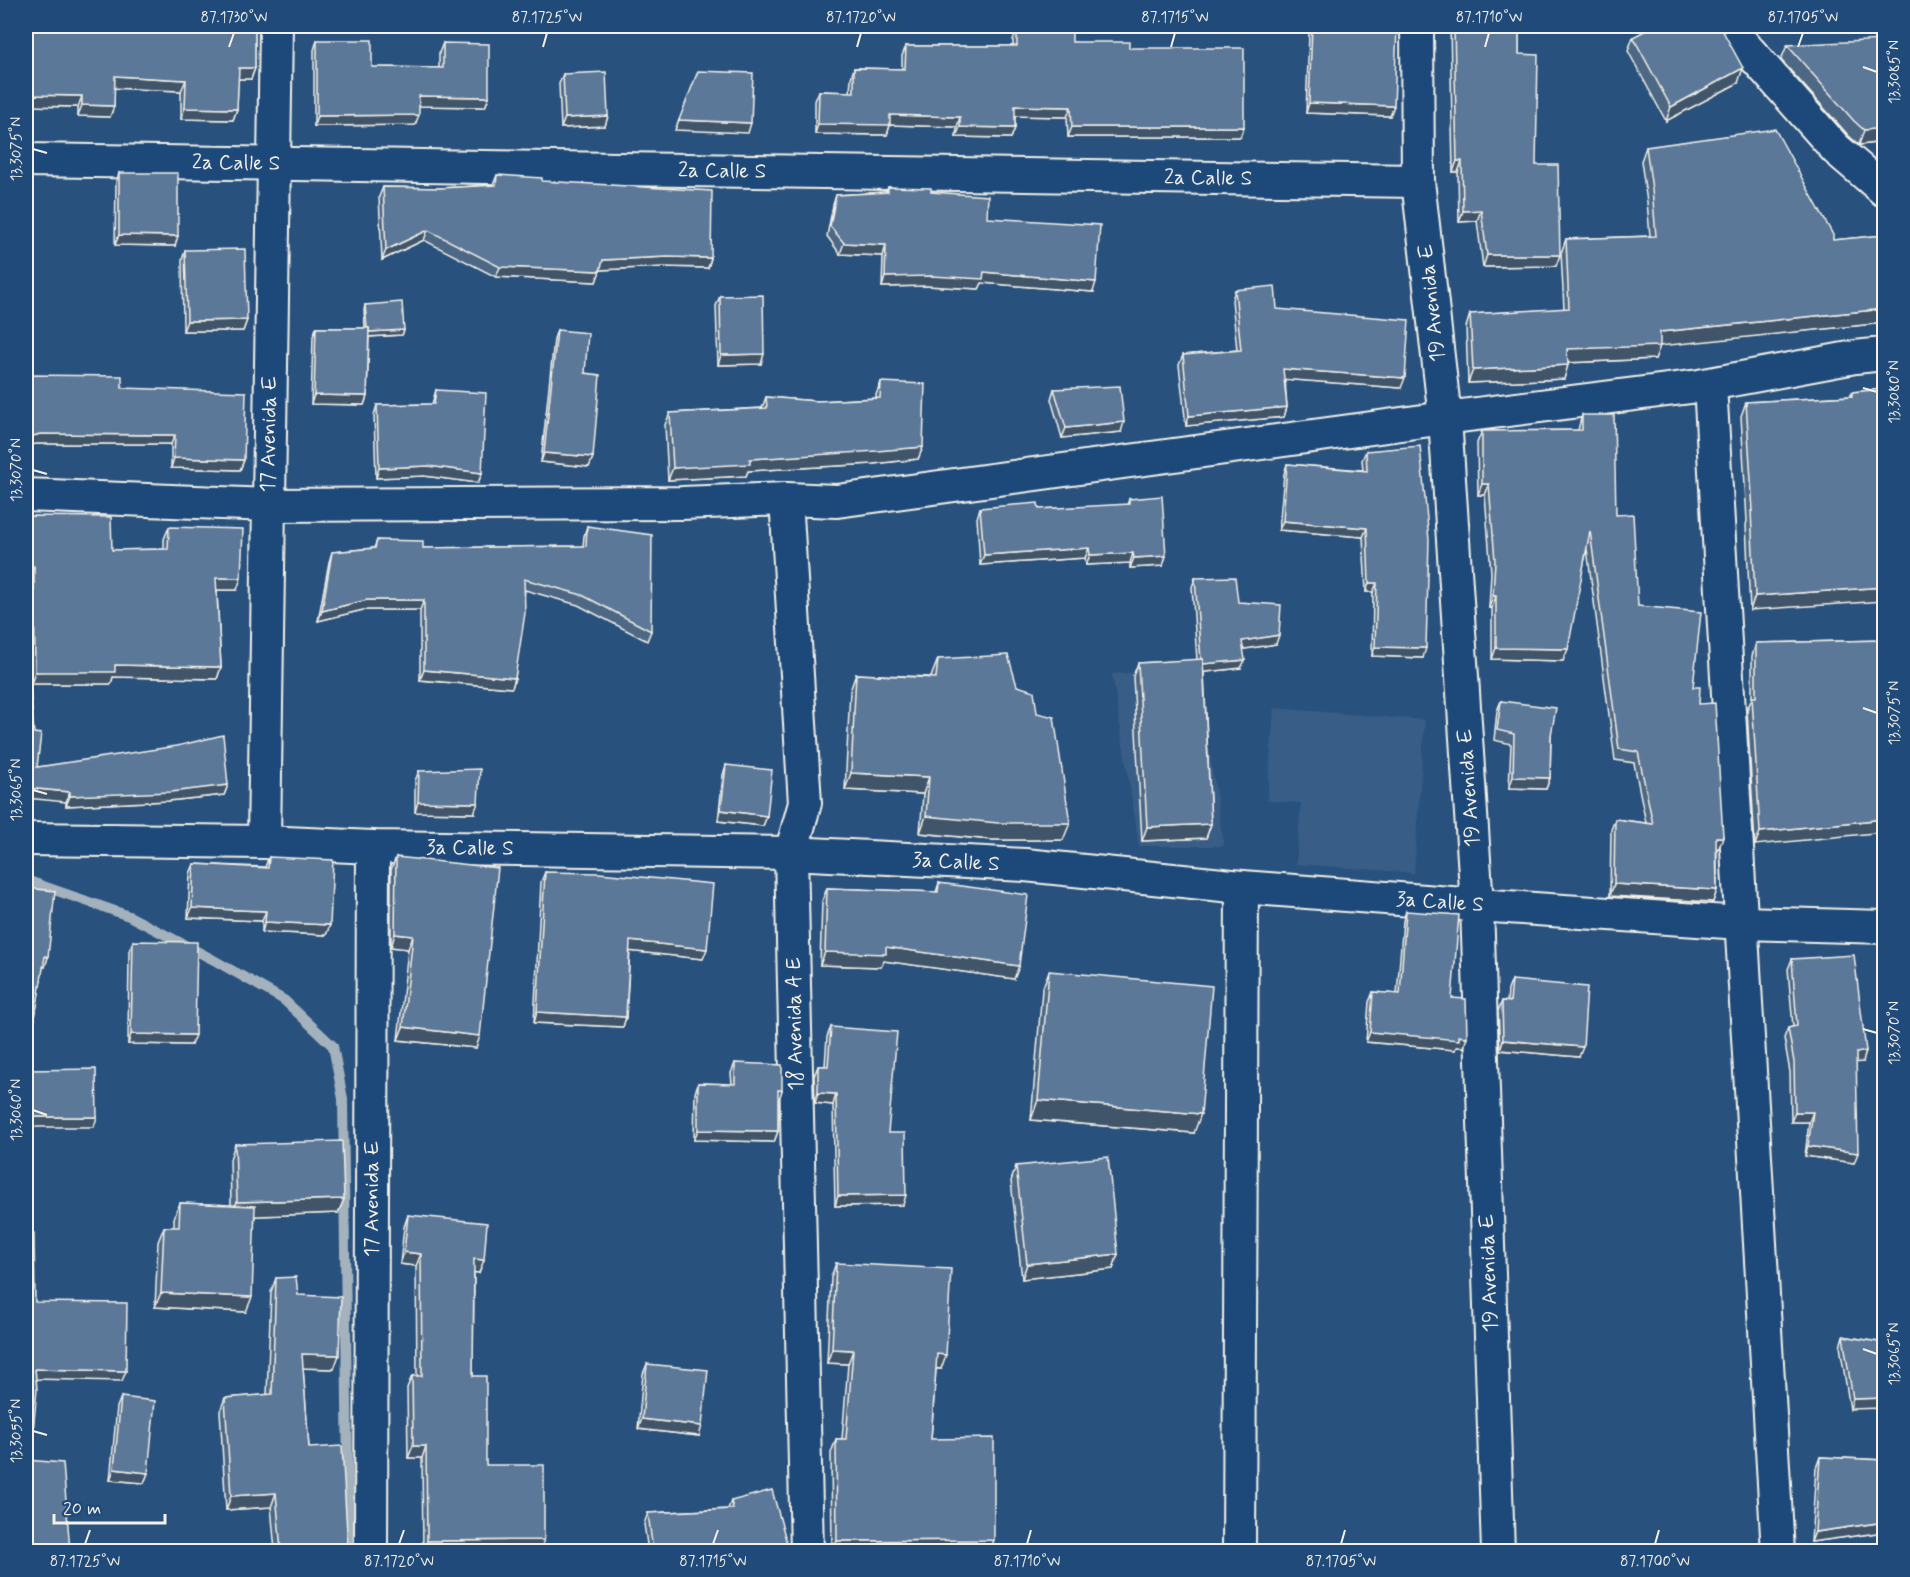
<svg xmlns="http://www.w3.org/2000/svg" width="1910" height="1577" font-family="Mynerve,sans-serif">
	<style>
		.built { fill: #375d86 }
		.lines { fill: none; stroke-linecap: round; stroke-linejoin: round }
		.stream { stroke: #a4b2be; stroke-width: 10 }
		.street-casing { stroke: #f4f1e8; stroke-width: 36 }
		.street { stroke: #1f4a7a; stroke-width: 32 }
		.wall { fill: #4e6784; stroke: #f4f1e8; stroke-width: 1.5 }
		.shaded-wall { fill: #40546b; stroke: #f4f1e8; stroke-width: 1.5 }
		.building { fill: #5b7899; stroke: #f4f1e8; stroke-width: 1.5 }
		.ticks { fill: none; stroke: #f4f1e8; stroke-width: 2 }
		.labels { text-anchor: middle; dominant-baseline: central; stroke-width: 5; stroke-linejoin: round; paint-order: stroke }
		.street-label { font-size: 21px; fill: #f4f1e8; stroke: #1f4a7a }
		.neatline { fill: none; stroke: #f4f1e8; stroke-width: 2 }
		.ticks-label { font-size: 15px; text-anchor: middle; fill: #f4f1e8 }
	</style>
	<rect width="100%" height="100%" fill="#28517e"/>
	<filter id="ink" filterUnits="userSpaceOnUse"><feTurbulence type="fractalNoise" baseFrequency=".0167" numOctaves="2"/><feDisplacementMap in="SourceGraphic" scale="12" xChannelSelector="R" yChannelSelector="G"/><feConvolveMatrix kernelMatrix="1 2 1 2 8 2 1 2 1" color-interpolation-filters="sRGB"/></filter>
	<g filter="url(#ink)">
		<g class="built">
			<polygon points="1197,669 1224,846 1139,846 1112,674"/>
			<polygon points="1274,708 1425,720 1414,873 1296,864 1301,803 1267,801"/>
		</g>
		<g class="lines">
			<polyline class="stream" points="26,880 129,916 212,959 284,1000 333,1046 343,1099 349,1552"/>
			<defs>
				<g id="street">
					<polyline points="1417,26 1418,181 1445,418 1477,905 1498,1552"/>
					<polyline points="1727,26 1836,149 1884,190"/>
					<polyline points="26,160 1418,181"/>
					<polyline points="1710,385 1778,1552"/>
					<polyline points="26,495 268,505 682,503 786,499 837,501 1445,418 1699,386 1855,357 1884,354"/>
					<polyline points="786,499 805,803 791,853 807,1552"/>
					<polyline points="26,839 264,842 373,847 791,853 1025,865 1242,887 1477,905 1741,923 1884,927"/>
					<polyline points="264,842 276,26"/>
					<polyline points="371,1552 373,847"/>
					<polyline points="1239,1552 1242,887"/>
				</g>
			</defs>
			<use href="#street" class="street-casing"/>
			<use href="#street" class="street"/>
		</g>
		<g class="wall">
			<polygon points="26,26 78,26 78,28 181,31 181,26 255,26 255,68 251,79 238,79 237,109 233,120 181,119 181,91 114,88 114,106 110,117 78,116 78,107 26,106"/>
			<polygon points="1312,26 1383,26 1390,116 1306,113 1309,33"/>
			<polygon points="1450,26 1519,26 1519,54 1536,165 1556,266 1483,267 1477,221 1459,222 1458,172 1453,172"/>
			<polygon points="1017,30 1072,42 1129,48 1240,137 1068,137 1067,117 1015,116 1015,128 1011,138 956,137 957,127 890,125 887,135 815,134 815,101 819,91 850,92 851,78 854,68 902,69 902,56 906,46 1013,46 1013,40"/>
			<polygon points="1633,37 1738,83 1666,121 1628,51"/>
			<polygon points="317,40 372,67 439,68 439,53 443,43 489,97 485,107 419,106 415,125 314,126 314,50"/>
			<polygon points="1787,45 1884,142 1859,145 1849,136 1781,60"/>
			<polygon points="563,74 608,116 605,126 561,128 559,84"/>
			<polygon points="1646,147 1833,240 1884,235 1884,323 1660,345 1655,359 1568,363 1564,379 1468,383 1466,327 1470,314 1564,309 1561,253 1566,239 1650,236 1647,202 1641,161"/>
			<polygon points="119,173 175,246 115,245 116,183"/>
			<polygon points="497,175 542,181 711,258 708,268 663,267 600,270 596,282 496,277 424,240 382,260 379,197 383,187 440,188 493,185"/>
			<polygon points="888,187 931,192 987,218 1093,292 982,283 979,289 927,286 882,287 883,256 840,254 827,236 833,205 836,195 886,192"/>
			<polygon points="185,250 247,320 243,331 183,331 182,260"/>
			<polygon points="1235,290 1277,309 1401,388 1285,379 1287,407 1284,417 1186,426 1179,365 1183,355 1237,350 1232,300"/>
			<polygon points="720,296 761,364 718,365 716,306"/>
			<polygon points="365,305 404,330 402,335 369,337 367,396 364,405 311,404 313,337 316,328 365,328 364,310"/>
			<polygon points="557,330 585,373 593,457 589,467 541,462 554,339"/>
			<polygon points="881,382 923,447 918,459 873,464 748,471 746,476 668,480 665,425 670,413 762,408 766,397 817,401 876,398 876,395"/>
			<polygon points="122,388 244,460 240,470 171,468 171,444 36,444"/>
			<polygon points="1054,389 1121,432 1062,438 1051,399"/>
			<polygon points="1884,389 1750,610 1746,525 1747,521 1741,416 1746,402 1850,396 1852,392"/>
			<polygon points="436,390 482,473 478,483 424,476 376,478 374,415 377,405 432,404"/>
			<polygon points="1582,415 1616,515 1638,606 1693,687 1699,704 1723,837 1719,848 1717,849 1717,890 1713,902 1610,896 1611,830 1615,819 1646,823 1634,763 1615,760 1587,549 1563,661 1492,659 1492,608 1489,608 1491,573 1485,495 1478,495 1477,443 1482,431 1578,430"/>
			<polygon points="1366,451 1423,658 1372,656 1373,592 1366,592 1363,537 1279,530 1284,474 1287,464 1363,470 1362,460"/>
			<polygon points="1129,499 1163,566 1130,568 1130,563 1086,565 1085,558 980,565 977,518 980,508 1039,509 1127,505"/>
			<polygon points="26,516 112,550 164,549 164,539 169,527 237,590 217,590 221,667 217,679 113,677 111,684 31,684 30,578 26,579"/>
			<polygon points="587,526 651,631 647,641 578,605 525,590 515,678 512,688 420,680 420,610 363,610 318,621 329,562 332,552 374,548 377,540 423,548 583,546 584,536"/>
			<polygon points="1195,578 1238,602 1276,644 1243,649 1241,668 1204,672 1211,824 1206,838 1142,841 1133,676 1138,663 1197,660 1192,587"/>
			<polygon points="1884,640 1755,845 1747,710 1752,698 1752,656 1756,643"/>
			<polygon points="938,659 1017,686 1037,713 1063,840 992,840 920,833 923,794 845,790 850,691 856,674 931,677"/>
			<polygon points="1501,701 1551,735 1550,778 1546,789 1509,788 1511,744 1494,740 1497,711"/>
			<polygon points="726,765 767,816 763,826 718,821 723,775"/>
			<polygon points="37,767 228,785 224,795 168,801 66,806 66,802"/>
			<polygon points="419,771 474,813 415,812 415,781"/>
			<polygon points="269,857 330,925 326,935 262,932 262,921 188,918 190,874 194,864 265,867"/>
			<polygon points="396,857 476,1048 398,1040 408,949 391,947 391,870"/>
			<polygon points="545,872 703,959 630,951 626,1017 623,1027 534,1023 541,882"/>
			<polygon points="939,883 1019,966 1014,979 884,961 881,967 820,965 822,901 827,888 936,892"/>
			<polygon points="26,888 48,957 45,967 43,966 32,1036 29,1046 26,1045"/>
			<polygon points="1406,911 1452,998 1464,1047 1456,1047 1455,1050 1366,1042 1369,1002 1373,992 1397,994 1403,921"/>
			<polygon points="133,941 191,1045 128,1044 129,951"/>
			<polygon points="1792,959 1863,1062 1856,1062 1854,1163 1805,1156 1809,1122 1791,1122 1790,1072 1784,1038 1788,1028 1793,1027 1788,969"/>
			<polygon points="1049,971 1194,1133 1031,1120 1042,990"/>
			<polygon points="1512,980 1579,1057 1500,1050 1498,1011 1502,1001 1507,1002 1508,990"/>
			<polygon points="831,1027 888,1133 903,1205 835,1206 833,1105 815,1103 814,1076 818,1066 825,1066 827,1037"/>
			<polygon points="735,1063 782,1090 778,1100 778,1131 774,1142 694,1140 695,1093 698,1083 732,1084 731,1073"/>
			<polygon points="235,1144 344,1199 338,1213 255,1216 246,1312 155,1307 158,1242 164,1227 174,1227 174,1218 180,1203 231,1205 230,1159"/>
			<polygon points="1016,1166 1118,1254 1113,1269 1022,1279 1011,1181"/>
			<polygon points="408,1215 479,1273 474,1272 473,1376 486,1465 544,1540 540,1551 423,1551 422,1458 408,1458 407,1388 412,1376 417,1376 416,1266 400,1264 404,1227"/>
			<polygon points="836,1263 941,1369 936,1369 931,1439 990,1551 832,1551 831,1453 836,1439 842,1439 848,1364 827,1363 831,1277"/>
			<polygon points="276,1278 298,1295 334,1369 303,1368 309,1448 347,1551 275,1551 271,1507 226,1510 220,1411 225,1398 267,1395 271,1292"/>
			<polygon points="1843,1336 1884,1343 1850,1409 1840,1346"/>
			<polygon points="647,1364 699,1436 638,1429 643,1374"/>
			<polygon points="121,1397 148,1473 144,1483 110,1480 117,1407"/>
			<polygon points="1820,1457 1884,1460 1884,1532 1811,1542 1816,1468"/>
			<polygon points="731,1501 788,1547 787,1551 648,1551 644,1524 648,1513 728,1509"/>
		</g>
		<g class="shaded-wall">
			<polygon points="239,68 255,68 251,79 234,79"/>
			<polygon points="1743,68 1738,83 1666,121 1671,107"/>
			<polygon points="115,76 186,80 181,91 111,88"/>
			<polygon points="26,95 82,96 78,107 26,106"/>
			<polygon points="419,96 489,97 485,107 415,106"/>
			<polygon points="1309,103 1394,106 1390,116 1306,113"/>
			<polygon points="82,105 114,106 110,117 78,116"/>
			<polygon points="1015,106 1071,107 1067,117 1012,116"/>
			<polygon points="185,108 237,109 233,120 181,119"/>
			<polygon points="419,115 415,125 314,126 317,116"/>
			<polygon points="890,115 960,117 957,127 890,125 887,135 815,134 818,124"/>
			<polygon points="608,116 605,126 561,128 565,118"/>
			<polygon points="679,120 751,123 748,133 675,130"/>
			<polygon points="960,127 1015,128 1011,138 956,137"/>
			<polygon points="1072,127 1244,127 1240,137 1068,137"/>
			<polygon points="1884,128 1884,142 1859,145 1864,130"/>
			<polygon points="1457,161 1462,161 1458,172 1453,172"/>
			<polygon points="1481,210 1477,221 1459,222 1463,211"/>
			<polygon points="428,230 424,240 382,260 386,250"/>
			<polygon points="119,235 178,236 175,246 115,245"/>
			<polygon points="844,243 886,245 883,256 840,254"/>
			<polygon points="1487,255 1560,255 1556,266 1483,267"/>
			<polygon points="667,257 711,258 708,268 663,267 599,270 603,260"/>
			<polygon points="500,267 600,271 596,282 496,277"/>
			<polygon points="984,272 1096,282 1093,292 982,283 979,289 927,286 882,287 885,277"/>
			<polygon points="1884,309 1884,323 1659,346 1660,346 1655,359 1563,363 1567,349 1660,332"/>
			<polygon points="247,320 243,331 183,331 187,321"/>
			<polygon points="404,330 402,335 366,337 368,332"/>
			<polygon points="764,354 761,364 718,365 721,355"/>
			<polygon points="1568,365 1564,379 1468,383 1473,370"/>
			<polygon points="1283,369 1405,378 1401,388 1280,379"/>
			<polygon points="314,395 367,396 364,405 311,404"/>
			<polygon points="1287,407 1284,417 1186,426 1189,416"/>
			<polygon points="1124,422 1121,432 1062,438 1066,428"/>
			<polygon points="40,434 175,435 171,444 36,444 26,447 26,438"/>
			<polygon points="923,447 918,459 873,464 748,471 746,476 668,480 673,468 750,459"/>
			<polygon points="544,453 593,457 589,467 541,462"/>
			<polygon points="174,458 244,460 240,470 171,468"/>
			<polygon points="428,466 482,473 478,483 424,476 376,478 379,468"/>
			<polygon points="1482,484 1489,484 1485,495 1478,495"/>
			<polygon points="1283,521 1367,528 1363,537 1279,530"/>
			<polygon points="1089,548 1085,558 980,565 984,555"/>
			<polygon points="1133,553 1130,563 1086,565 1090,555"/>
			<polygon points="1166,556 1163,566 1130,568 1134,558"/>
			<polygon points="34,566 30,578 26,579 26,567"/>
			<polygon points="216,578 241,578 237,590 212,590"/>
			<polygon points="1369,583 1377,583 1373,592 1366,592"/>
			<polygon points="1884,587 1884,601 1750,610 1755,596"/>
			<polygon points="1493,596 1496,596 1492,608 1489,608"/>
			<polygon points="367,600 424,600 420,610 363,610 318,621 322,611"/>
			<polygon points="1279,635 1276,644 1239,650 1242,641"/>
			<polygon points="1375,647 1426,648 1423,658 1372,656"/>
			<polygon points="1496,648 1568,649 1563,661 1492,659"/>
			<polygon points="1245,660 1241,668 1198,673 1201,664"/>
			<polygon points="115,665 221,667 217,679 113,677 111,684 31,684 35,672"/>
			<polygon points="424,670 515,678 512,688 420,680"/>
			<polygon points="851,773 929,777 923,794 845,790"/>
			<polygon points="1513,777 1550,778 1546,789 1509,788"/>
			<polygon points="228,785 224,795 168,801 66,806 70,796"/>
			<polygon points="26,788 70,792 66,802 26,798"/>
			<polygon points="418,802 478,803 474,813 415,812"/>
			<polygon points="721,810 767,816 763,826 718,821"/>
			<polygon points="926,816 1070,823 1063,840 992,840 920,833"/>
			<polygon points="1884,819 1884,832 1755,845 1760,832"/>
			<polygon points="1211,824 1206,838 1142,841 1147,827"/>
			<polygon points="1716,837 1723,837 1719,848 1712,849"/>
			<polygon points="1614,884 1717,890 1713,902 1610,896"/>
			<polygon points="192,908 266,911 262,921 188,918"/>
			<polygon points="265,922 330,925 326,935 262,932"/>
			<polygon points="395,934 413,936 408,949 391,947"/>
			<polygon points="630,941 707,949 703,959 627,951"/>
			<polygon points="886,947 1019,966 1014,979 884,961 881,967 820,965 825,952"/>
			<polygon points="45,956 48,957 45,967 41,966"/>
			<polygon points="537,1012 626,1017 623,1027 534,1023"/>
			<polygon points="403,1027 480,1036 476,1048 398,1040"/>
			<polygon points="1370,1032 1467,1037 1464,1047 1456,1047 1455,1050 1366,1042"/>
			<polygon points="131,1034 195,1035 191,1045 128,1044"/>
			<polygon points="1503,1040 1583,1047 1579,1057 1500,1050"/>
			<polygon points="1866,1051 1863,1062 1852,1063 1856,1053"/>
			<polygon points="778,1090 782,1090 779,1100 775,1100"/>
			<polygon points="818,1093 836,1094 833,1105 815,1103"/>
			<polygon points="1038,1100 1201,1114 1194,1133 1031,1120"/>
			<polygon points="1795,1112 1813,1112 1809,1122 1791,1122"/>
			<polygon points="26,1117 97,1117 94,1127 26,1127"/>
			<polygon points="698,1130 778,1131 774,1142 694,1140"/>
			<polygon points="1808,1146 1858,1153 1854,1163 1805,1156"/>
			<polygon points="906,1195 903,1205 835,1206 838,1196"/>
			<polygon points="344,1199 338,1213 231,1217 237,1202"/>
			<polygon points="404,1252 421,1254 416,1266 400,1264"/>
			<polygon points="1118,1254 1113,1269 1022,1279 1027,1264"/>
			<polygon points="474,1259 484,1260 479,1273 470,1272"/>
			<polygon points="161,1293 252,1297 246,1312 155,1307"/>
			<polygon points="832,1349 853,1350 848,1364 827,1363"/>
			<polygon points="302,1354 339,1355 334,1369 297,1368"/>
			<polygon points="937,1354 946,1355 941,1369 932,1368"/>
			<polygon points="35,1369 126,1371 122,1381 32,1379"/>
			<polygon points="1884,1398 1884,1408 1850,1409 1853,1399"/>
			<polygon points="642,1419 702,1426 699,1436 638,1429"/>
			<polygon points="26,1442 32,1443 29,1453 26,1452"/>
			<polygon points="413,1446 426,1446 422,1458 408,1458"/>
			<polygon points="114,1469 148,1473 144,1483 110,1480"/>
			<polygon points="276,1493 271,1507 226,1510 231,1496"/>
			<polygon points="1884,1522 1884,1532 1811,1542 1815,1532"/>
			<polygon points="544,1540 540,1551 423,1551 427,1541"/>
			<polygon points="994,1540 990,1551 833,1551 837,1541"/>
			<polygon points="788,1547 787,1551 773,1551"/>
			<polygon points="348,1549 347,1551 303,1551"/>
		</g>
		<g class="building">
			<polygon points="27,26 78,26 78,28 185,31 185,26 255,26 255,68 239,68 237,109 185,108 186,80 115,76 114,106 82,105 82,96 26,95 26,49"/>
			<polygon points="1312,26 1397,26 1394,106 1309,103"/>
			<polygon points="1454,26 1519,26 1519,54 1538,55 1536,165 1558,165 1560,255 1487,255 1481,210 1463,211 1462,161 1457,161"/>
			<polygon points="1654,26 1720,26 1743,68 1671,107 1633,37"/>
			<polygon points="1017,30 1072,31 1072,42 1129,42 1129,48 1244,48 1244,127 1072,127 1071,107 1015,106 1015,128 960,127 960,117 890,115 890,125 818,124 819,91 854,92 854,68 905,69 906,46 1017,46"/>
			<polygon points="317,40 372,40 372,67 443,68 443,43 489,44 489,97 419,96 419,115 317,116"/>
			<polygon points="1884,40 1884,128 1864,130 1854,121 1787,45"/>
			<polygon points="698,71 753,73 751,123 679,120"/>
			<polygon points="606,72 608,116 565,118 563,74"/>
			<polygon points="1775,129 1833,235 1833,240 1884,235 1884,309 1660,332 1660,346 1567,349 1568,365 1473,370 1470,314 1569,308 1566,239 1656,236 1652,189 1646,147"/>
			<polygon points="119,173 178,173 178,236 119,235"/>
			<polygon points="497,175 542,178 542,181 712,191 711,258 667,257 603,260 600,271 500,267 428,230 386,250 383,187 440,188 496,185"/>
			<polygon points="888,187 931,188 931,192 988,196 987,218 1100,225 1096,282 984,272 983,279 931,276 885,277 886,245 844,243 830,226 836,195 888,192"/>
			<polygon points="245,249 247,320 187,321 185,250"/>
			<polygon points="1275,286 1277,309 1409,320 1405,378 1283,369 1287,407 1189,416 1183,355 1241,350 1235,290"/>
			<polygon points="763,295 764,354 721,355 720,296"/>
			<polygon points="402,302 404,330 369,332 369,328 367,328 365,305"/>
			<polygon points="316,328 369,328 367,396 314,395"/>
			<polygon points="557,330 588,333 585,373 600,375 593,457 544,453"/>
			<polygon points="26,375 122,376 122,388 246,392 244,460 174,458 175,435 40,434 26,438"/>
			<polygon points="881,382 925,384 923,447 877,451 750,459 750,464 673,468 670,413 767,408 766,397 817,401 880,398"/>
			<polygon points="1120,386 1124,422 1066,428 1054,389"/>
			<polygon points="1884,389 1884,587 1755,596 1751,511 1753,511 1746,402 1852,396 1852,392"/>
			<polygon points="436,390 486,393 482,473 428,466 379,468 377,405 434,404"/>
			<polygon points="1582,415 1614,415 1616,515 1633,514 1638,606 1701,612 1693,687 1700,687 1699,704 1715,703 1723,837 1716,837 1717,890 1614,884 1615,819 1653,824 1638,752 1619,749 1590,531 1568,649 1496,648 1496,596 1493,596 1495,561 1489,484 1482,484 1482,431 1582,430"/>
			<polygon points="1420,446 1429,540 1426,648 1375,647 1377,583 1369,583 1367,528 1283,521 1287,464 1367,471 1366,451"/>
			<polygon points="1162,496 1166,556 1134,558 1133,553 1090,555 1089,548 984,555 980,508 1038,503 1039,509 1129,504 1129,499"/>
			<polygon points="26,516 111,517 112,550 168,549 169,527 243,529 241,578 216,578 221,667 115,665 115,672 35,672 34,566 26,567"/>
			<polygon points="587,526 652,535 651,631 582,595 524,579 525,613 515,678 424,670 424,600 367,600 322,611 332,552 375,548 377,540 423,541 423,548 586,546"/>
			<polygon points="1235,577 1238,602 1281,605 1279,635 1242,641 1245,660 1203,664 1203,659 1201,660 1195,578"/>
			<polygon points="1884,640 1884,819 1760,832 1752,697 1756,697 1756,643"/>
			<polygon points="1008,655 1017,686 1034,691 1037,713 1054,717 1070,823 998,823 926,816 929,777 851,773 856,674 936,678 938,659"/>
			<polygon points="1203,659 1211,824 1147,827 1138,663"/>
			<polygon points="26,687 30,687 34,733 41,734 37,767 177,746 223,735 228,785 171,792 70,796 70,792 26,788"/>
			<polygon points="1501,701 1556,708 1551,735 1550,778 1513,777 1514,734 1497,730"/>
			<polygon points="726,765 772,770 767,816 721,810"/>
			<polygon points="480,769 478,803 418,802 419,771"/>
			<polygon points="269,857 333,860 330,925 265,922 266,911 192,908 194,864 268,868"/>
			<polygon points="396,857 498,868 480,1036 403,1027 413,936 395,934"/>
			<polygon points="545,872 599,873 713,884 707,949 630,941 626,1017 537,1012"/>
			<polygon points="939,883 1028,895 1019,966 886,947 886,954 825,952 827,888 938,892"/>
			<polygon points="26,888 55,891 48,957 45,956 32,1036 26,1035"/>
			<polygon points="1406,911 1459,915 1452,998 1466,999 1467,1037 1459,1036 1459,1040 1370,1032 1373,992 1400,994"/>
			<polygon points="133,941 197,942 195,1035 131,1034"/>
			<polygon points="1854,955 1866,1051 1856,1053 1858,1153 1808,1146 1813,1112 1795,1112 1794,1062 1788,1028 1797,1026 1792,959"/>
			<polygon points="1049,971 1212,986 1201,1114 1038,1100"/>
			<polygon points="1512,980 1587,987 1583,1047 1503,1040 1502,1001 1510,1002"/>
			<polygon points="831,1027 897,1032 888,1133 905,1133 906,1195 838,1196 836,1094 818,1093 818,1066 828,1066"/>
			<polygon points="735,1063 782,1065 782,1090 778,1090 778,1131 698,1130 698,1083 735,1084"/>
			<polygon points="96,1069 97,1117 26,1117 26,1070"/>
			<polygon points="26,1118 30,1118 26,1167"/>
			<polygon points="342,1141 344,1199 237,1202 235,1144"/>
			<polygon points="1108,1157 1118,1254 1027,1264 1016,1166"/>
			<polygon points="180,1203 255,1206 252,1297 161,1293 164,1227 179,1227"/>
			<polygon points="408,1215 487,1223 484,1260 474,1259 473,1376 486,1376 486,1465 544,1465 544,1540 427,1541 426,1446 413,1446 412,1376 422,1376 421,1254 404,1252"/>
			<polygon points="26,1233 34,1233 35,1302 127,1303 126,1371 35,1369 37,1389 32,1443 26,1442"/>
			<polygon points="836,1263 951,1269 946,1355 937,1354 931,1439 994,1438 994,1540 837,1541 836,1439 846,1439 853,1350 832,1349"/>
			<polygon points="296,1277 298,1295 341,1297 339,1355 302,1354 309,1448 342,1446 348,1549 303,1551 281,1551 276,1493 231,1496 225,1398 272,1394 276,1278"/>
			<polygon points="1843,1336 1884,1343 1884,1398 1853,1399"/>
			<polygon points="647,1364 708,1370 702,1426 642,1419"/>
			<polygon points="121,1397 155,1401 148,1473 114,1469"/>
			<polygon points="1820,1457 1884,1460 1884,1522 1815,1532"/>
			<polygon points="26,1460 63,1463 70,1551 26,1551"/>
			<polygon points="772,1490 788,1547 773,1551 653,1551 648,1513 733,1509 731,1501"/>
		</g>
	</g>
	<path class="ticks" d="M 229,47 L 234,33M 543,47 L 547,33M 857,47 L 861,33M 1171,47 L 1175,33M 1485,47 L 1489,33M 1798,47 L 1803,33M 1863,67 L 1877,72M 33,149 L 47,153M 1863,388 L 1877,392M 33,470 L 47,474M 1863,708 L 1877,713M 33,790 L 47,794M 1863,1029 L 1877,1033M 33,1110 L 47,1115M 1863,1349 L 1877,1354M 33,1431 L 47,1435M 85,1544 L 90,1530M 399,1544 L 404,1530M 713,1544 L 718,1530M 1027,1544 L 1031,1530M 1341,1544 L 1345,1530M 1655,1544 L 1659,1530"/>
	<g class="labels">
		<g class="street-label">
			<text transform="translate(236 163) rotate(1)">2a Calle S</text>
			<text transform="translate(722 171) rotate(1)">2a Calle S</text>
			<text transform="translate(1208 178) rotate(1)">2a Calle S</text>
			<text transform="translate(1432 303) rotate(-96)">19 Avenida E</text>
			<text transform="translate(269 434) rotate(-89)">17 Avenida E</text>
			<text transform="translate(1469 788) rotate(-94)">19 Avenida E</text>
			<text transform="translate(470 848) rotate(1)">3a Calle S</text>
			<text transform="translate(956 862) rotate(3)">3a Calle S</text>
			<text transform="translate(1440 902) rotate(4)">3a Calle S</text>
			<text transform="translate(795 1024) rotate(-91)">18 Avenida A E</text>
			<text transform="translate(372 1199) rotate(-90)">17 Avenida E</text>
			<text transform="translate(1489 1273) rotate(-92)">19 Avenida E</text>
		</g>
	</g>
	<rect width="1910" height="1577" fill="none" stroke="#1f4a7a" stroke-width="66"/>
	<path d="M54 1514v9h111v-9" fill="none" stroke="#f4f1e8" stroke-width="3"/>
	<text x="63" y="1514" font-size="18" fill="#f4f1e8" stroke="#1f4a7a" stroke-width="4.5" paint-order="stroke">20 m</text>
	<rect x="33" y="33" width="1844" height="1511" class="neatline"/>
	<g class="ticks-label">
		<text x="234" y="22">87.1730°W</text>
		<text x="547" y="22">87.1725°W</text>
		<text x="861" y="22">87.1720°W</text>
		<text x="1175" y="22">87.1715°W</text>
		<text x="1489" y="22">87.1710°W</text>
		<text x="1803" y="22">87.1705°W</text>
		<text transform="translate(1894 72) rotate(-90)" y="5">13.3085°N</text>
		<text transform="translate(16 149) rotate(-90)" y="5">13.3075°N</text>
		<text transform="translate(1894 392) rotate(-90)" y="5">13.3080°N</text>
		<text transform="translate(16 470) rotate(-90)" y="5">13.3070°N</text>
		<text transform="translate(1894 713) rotate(-90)" y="5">13.3075°N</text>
		<text transform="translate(16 790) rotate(-90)" y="5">13.3065°N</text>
		<text transform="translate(1894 1033) rotate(-90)" y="5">13.3070°N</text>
		<text transform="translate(16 1110) rotate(-90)" y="5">13.3060°N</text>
		<text transform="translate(1894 1354) rotate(-90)" y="5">13.3065°N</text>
		<text transform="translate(16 1431) rotate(-90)" y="5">13.3055°N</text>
		<text x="85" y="1566">87.1725°W</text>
		<text x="399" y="1566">87.1720°W</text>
		<text x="713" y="1566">87.1715°W</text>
		<text x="1027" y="1566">87.1710°W</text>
		<text x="1341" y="1566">87.1705°W</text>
		<text x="1655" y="1566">87.1700°W</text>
	</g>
</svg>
